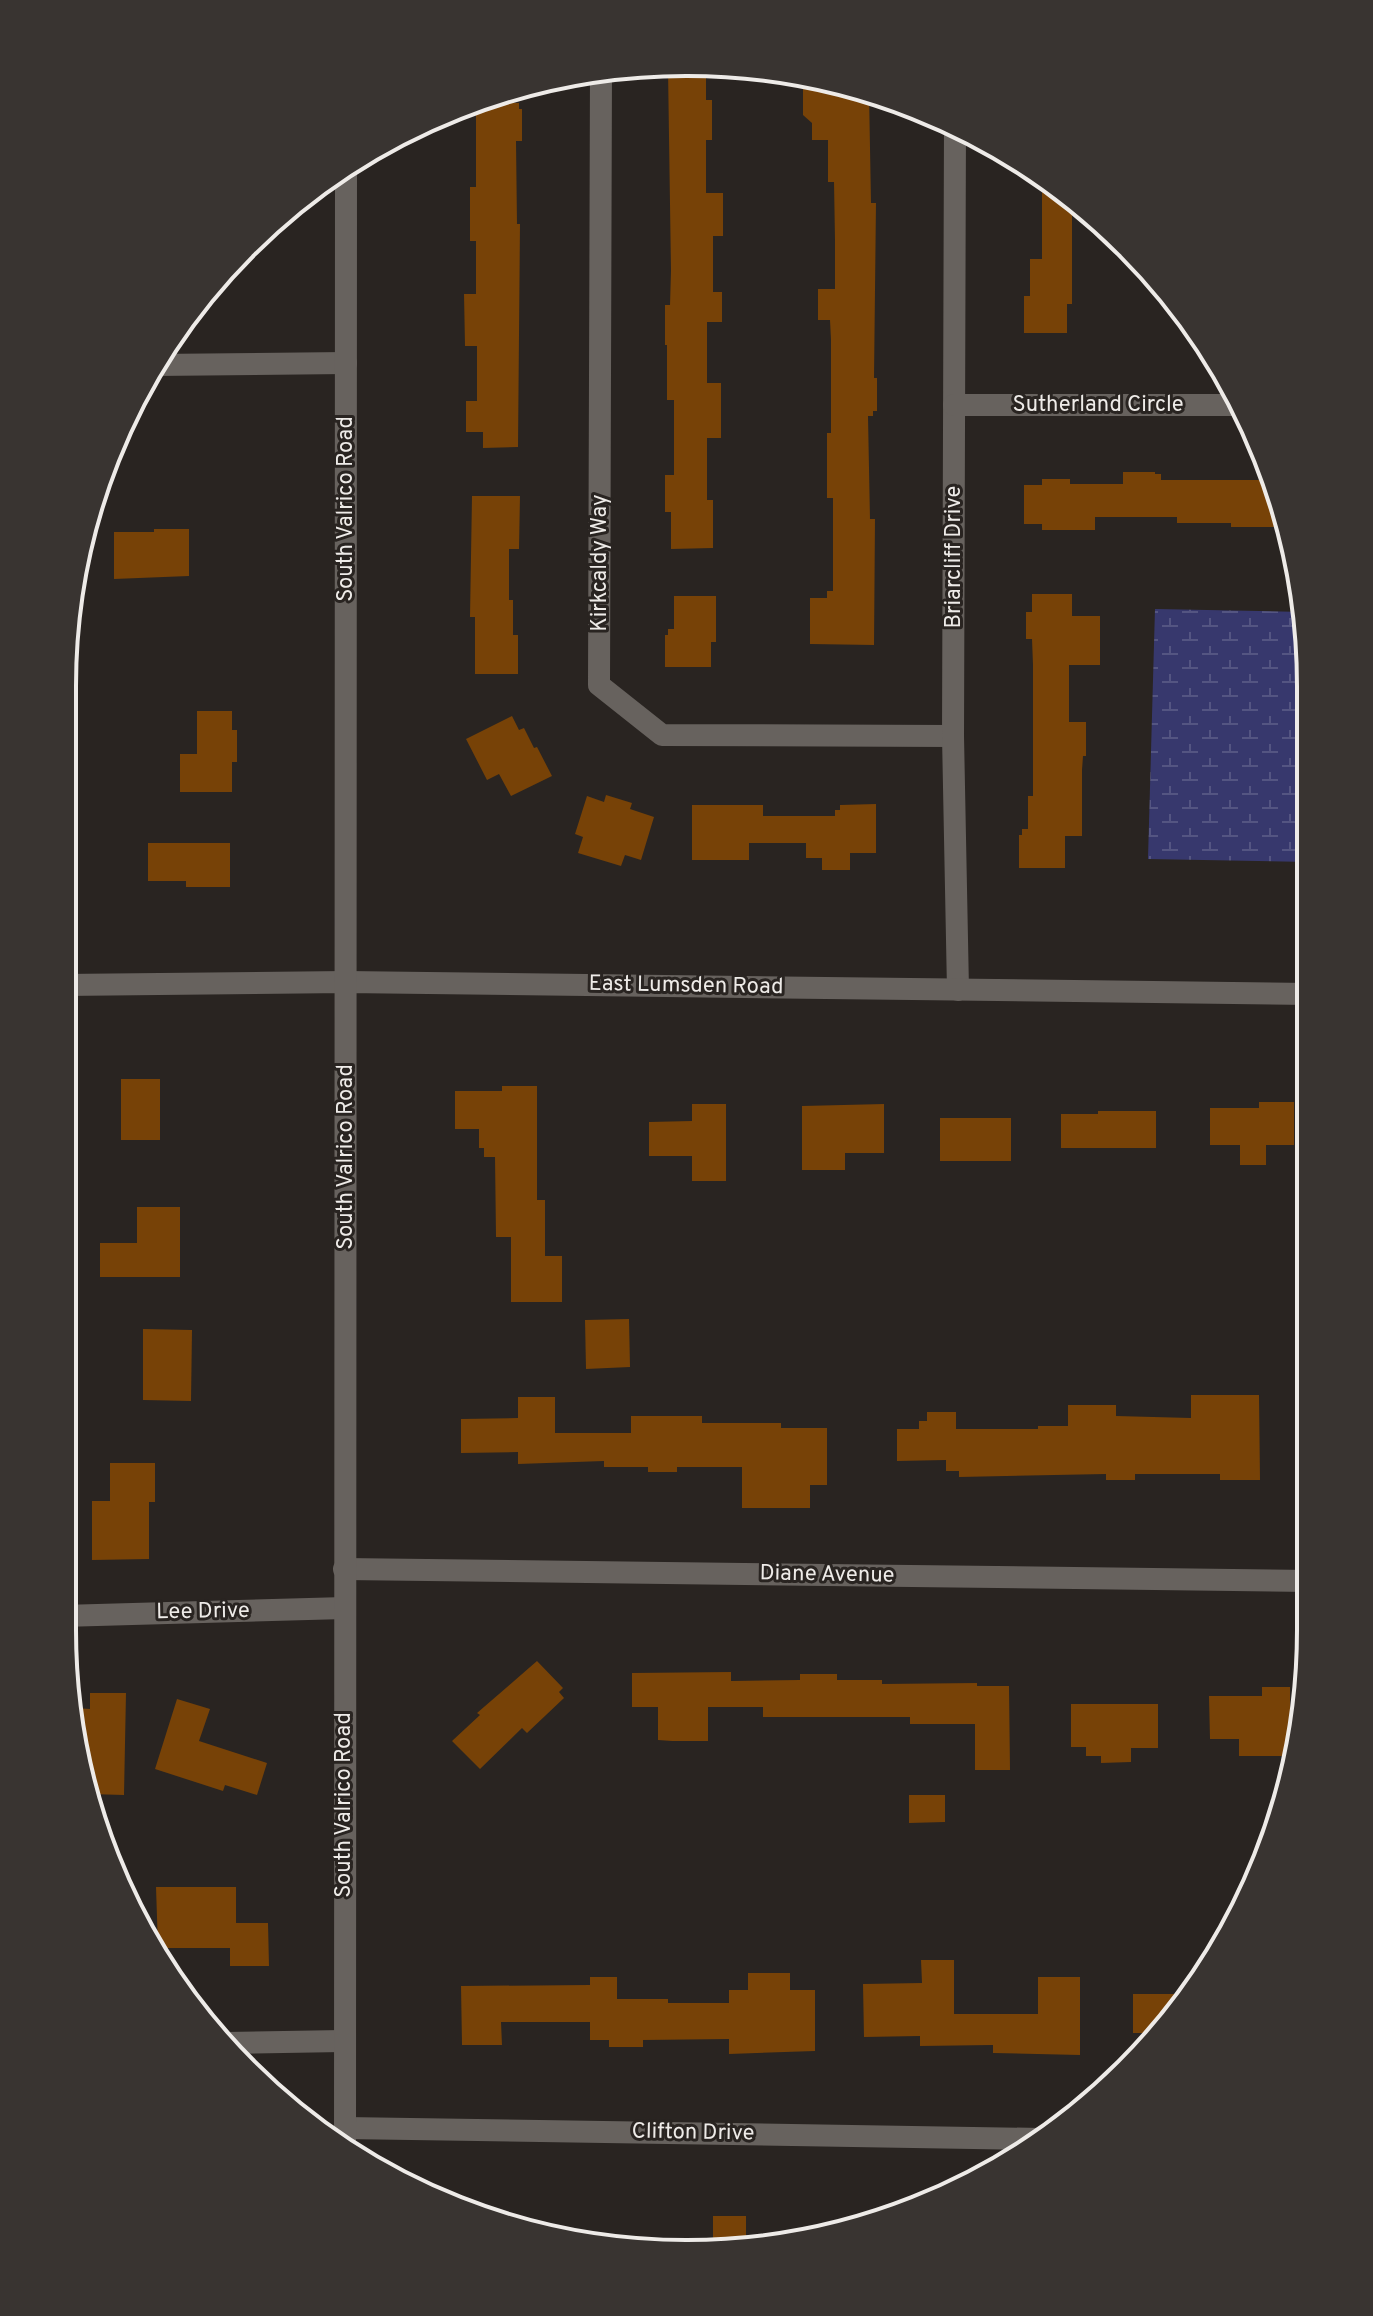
<svg xmlns="http://www.w3.org/2000/svg" width="1373" height="2316" font-family="Overpass,sans-serif">
	<style>
		.wetland { fill: url(#wetland-marsh) }
		.building { fill: #774207 }
		.lines { fill: none; stroke-linecap: round; stroke-linejoin: round }
		.minor { stroke: #67625e; stroke-width: 22 }
		.tertiary { stroke: #67625e; stroke-width: 22 }
		.labels { text-anchor: middle; dominant-baseline: central; stroke-width: 6; stroke-linejoin: round; paint-order: stroke }
		.street-label { font-size: 22px; fill: #eeebe8; stroke: #292421 }
		.rim { fill: none; stroke: #eeebe8; stroke-width: 4 }
	</style>
	<defs>
		<pattern id="wetland-marsh" width="20" height="14" patternUnits="userSpaceOnUse" patternTransform="scale(2)"><rect width="20" height="14" fill="#37386d"/><path d="M1 5h8M5 5V1M11 12h8M15 12V8" fill="none" stroke="#545582"/></pattern>
	</defs>
	<rect width="100%" height="100%" fill="#292421"/>
	<polygon class="wetland" points="1155,609 1303,612 1310,645 1310,862 1148,859"/>
	<g class="building">
		<polygon points="668,69 706,69 706,100 712,100 712,140 706,140 706,193 723,193 723,236 713,236 713,292 722,292 722,322 707,322 707,383 721,383 721,438 707,438 707,500 713,500 713,548 671,549 671,512 665,512 665,475 674,475 674,400 667,400 667,345 665,345 665,305 670,305 671,271"/>
		<polygon points="803,73 869,92 871,203 876,203 874,378 877,378 877,411 873,411 873,416 868,416 870,519 875,519 874,645 810,644 810,598 827,598 827,591 833,591 833,498 827,498 827,433 831,433 831,340 830,320 818,320 818,289 835,289 835,240 834,182 828,182 828,140 812,140 812,123 803,115"/>
		<polygon points="513,90 514,103 519,103 519,109 522,109 522,141 516,141 517,224 520,224 518,447 483,448 483,432 466,432 466,401 477,401 477,346 465,346 464,294 476,294 476,241 470,241 470,187 476,187 476,101"/>
		<polygon points="1042,175 1072,199 1072,304 1067,304 1067,333 1024,333 1024,296 1030,296 1030,259 1042,259"/>
		<polygon points="1123,472 1155,472 1155,474 1161,474 1161,480 1275,480 1286,527 1231,527 1231,523 1177,523 1177,517 1095,517 1095,530 1042,530 1042,524 1024,524 1024,485 1042,485 1042,479 1070,479 1070,484 1123,484"/>
		<polygon points="472,496 520,496 519,549 509,549 509,600 513,600 513,635 518,635 518,674 475,674 475,617 470,617"/>
		<polygon points="154,529 189,529 189,576 114,579 114,532 154,532"/>
		<polygon points="1032,594 1072,594 1072,616 1100,616 1100,665 1069,665 1069,722 1086,722 1086,756 1083,756 1082,770 1082,836 1065,836 1065,868 1019,868 1019,835 1022,835 1022,829 1028,829 1028,796 1033,796 1033,665 1032,639 1026,639 1026,612 1032,612"/>
		<polygon points="674,596 716,596 716,642 711,642 711,667 665,667 665,635 668,635 668,629 674,629"/>
		<polygon points="197,711 232,711 232,730 237,730 237,762 232,762 232,792 180,792 180,754 197,754"/>
		<polygon points="512,716 519,730 524,728 534,748 537,747 552,776 511,796 499,774 487,780 466,739"/>
		<polygon points="606,795 632,803 630,809 654,817 641,860 625,855 621,866 578,853 583,837 575,834 587,796 604,802"/>
		<polygon points="876,804 876,853 850,853 850,870 822,870 822,858 806,858 806,843 749,843 749,860 692,860 692,805 763,805 763,816 835,816 835,810 840,810 840,805"/>
		<polygon points="148,843 230,843 230,887 186,887 186,881 148,881"/>
		<rect x="121" y="1079" width="39" height="61"/>
		<polygon points="502,1086 537,1086 537,1200 545,1200 545,1256 562,1256 562,1302 511,1302 511,1237 496,1237 495,1157 484,1157 484,1148 479,1148 479,1129 455,1129 455,1091 502,1091"/>
		<polygon points="1259,1102 1294,1102 1294,1145 1266,1145 1266,1165 1240,1165 1240,1145 1210,1145 1210,1108 1259,1108"/>
		<polygon points="692,1104 726,1104 726,1181 692,1181 692,1156 649,1156 649,1122 692,1121"/>
		<polygon points="884,1104 884,1153 845,1153 845,1170 802,1170 802,1106"/>
		<polygon points="1098,1111 1156,1111 1156,1148 1061,1148 1061,1114 1098,1114"/>
		<rect x="940" y="1118" width="71" height="43"/>
		<polygon points="137,1207 180,1207 180,1277 100,1277 100,1243 137,1243"/>
		<polygon points="629,1319 630,1367 586,1369 585,1320"/>
		<polygon points="143,1329 192,1330 191,1401 143,1400"/>
		<polygon points="1191,1395 1259,1395 1260,1480 1220,1480 1220,1474 1135,1474 1135,1480 1106,1480 1106,1474 959,1477 959,1471 946,1471 946,1460 897,1461 897,1429 919,1429 919,1421 927,1421 927,1412 956,1412 956,1429 1038,1429 1038,1426 1068,1426 1068,1405 1116,1405 1116,1416 1191,1418"/>
		<polygon points="518,1397 555,1397 555,1433 631,1433 631,1416 702,1416 702,1423 781,1423 781,1428 827,1428 827,1485 810,1485 810,1508 742,1508 742,1467 677,1467 677,1472 648,1472 648,1467 604,1467 604,1461 518,1464 518,1452 461,1453 461,1419 518,1418"/>
		<polygon points="110,1463 155,1463 155,1502 149,1502 149,1559 92,1560 92,1501 110,1501"/>
		<polygon points="537,1661 563,1688 559,1692 564,1698 527,1733 522,1728 480,1769 452,1741 480,1715 477,1713"/>
		<polygon points="731,1672 731,1681 800,1680 800,1674 837,1674 837,1680 882,1680 882,1684 977,1683 977,1686 1009,1686 1010,1770 975,1770 975,1724 910,1724 910,1717 763,1717 763,1707 708,1707 708,1741 672,1741 658,1740 658,1707 632,1707 632,1673"/>
		<polygon points="1262,1687 1290,1687 1290,1739 1286,1739 1286,1756 1239,1756 1239,1739 1210,1739 1209,1696 1262,1696"/>
		<polygon points="90,1693 126,1693 124,1795 89,1794 75,1708 90,1709"/>
		<polygon points="177,1699 210,1709 199,1741 267,1763 257,1795 225,1785 223,1791 155,1769"/>
		<polygon points="1071,1704 1158,1704 1158,1748 1131,1748 1131,1762 1101,1763 1101,1756 1086,1756 1086,1747 1071,1747"/>
		<polygon points="909,1795 945,1795 945,1822 909,1823"/>
		<polygon points="156,1887 236,1887 236,1923 268,1923 269,1966 230,1966 230,1948 158,1948"/>
		<polygon points="921,1960 954,1960 954,2014 1038,2014 1038,1977 1080,1977 1080,2055 993,2053 993,2045 920,2046 920,2036 864,2037 863,1984 922,1983"/>
		<polygon points="748,1973 790,1973 790,1990 815,1990 815,2051 729,2054 729,2039 643,2040 643,2047 609,2047 609,2040 590,2040 590,2022 501,2022 502,2045 462,2045 461,1986 590,1985 590,1977 617,1977 617,1999 668,1999 668,2003 729,2003 729,1990 748,1990"/>
		<polygon points="1133,1994 1189,1994 1153,2033 1133,2033"/>
		<polygon points="713,2216 746,2216 746,2249 727,2253 713,2251"/>
	</g>
	<g class="lines">
		<g class="minor">
			<polyline points="601,70 599,685 662,735 953,736"/>
			<polyline points="955,125 953,736 958,990"/>
			<polyline points="155,365 346,363"/>
			<polyline points="954,405 1241,405"/>
			<polyline points="344,1569 1310,1581"/>
			<polyline points="62,1616 345,1608"/>
			<polyline points="226,2043 343,2041"/>
			<polyline points="345,2128 1041,2139"/>
		</g>
		<g class="tertiary">
			<polyline points="63,985 346,982 1310,994"/>
			<polyline points="345,2151 346,164"/>
		</g>
	</g>
	<g class="labels">
		<g class="street-label">
			<text x="1098" y="405">Sutherland Circle</text>
			<text transform="translate(346 509) rotate(-90)">South Valrico Road</text>
			<text transform="translate(954 557) rotate(-90)">Briarcliff Drive</text>
			<text transform="translate(600 563) rotate(-90)">Kirkcaldy Way</text>
			<text transform="translate(686 986) rotate(1)">East Lumsden Road</text>
			<text transform="translate(346 1157) rotate(-90)">South Valrico Road</text>
			<text transform="translate(827 1575) rotate(1)">Diane Avenue</text>
			<text transform="translate(203 1612) rotate(-1)">Lee Drive</text>
			<text transform="translate(344 1805) rotate(-90)">South Valrico Road</text>
			<text transform="translate(693 2133) rotate(1)">Clifton Drive</text>
		</g>
	</g>
	<path d="M0 0H1373V2316H0ZM686 76H687A610 610 0 0 1 1297 686V1630A610 610 0 0 1 687 2240H686A610 610 0 0 1 76 1630V686A610 610 0 0 1 686 76Z" fill="#393431" fill-rule="evenodd"/>
	<path class="rim" d="M686 76H687A610 610 0 0 1 1297 686V1630A610 610 0 0 1 687 2240H686A610 610 0 0 1 76 1630V686A610 610 0 0 1 686 76Z"/>
</svg>
